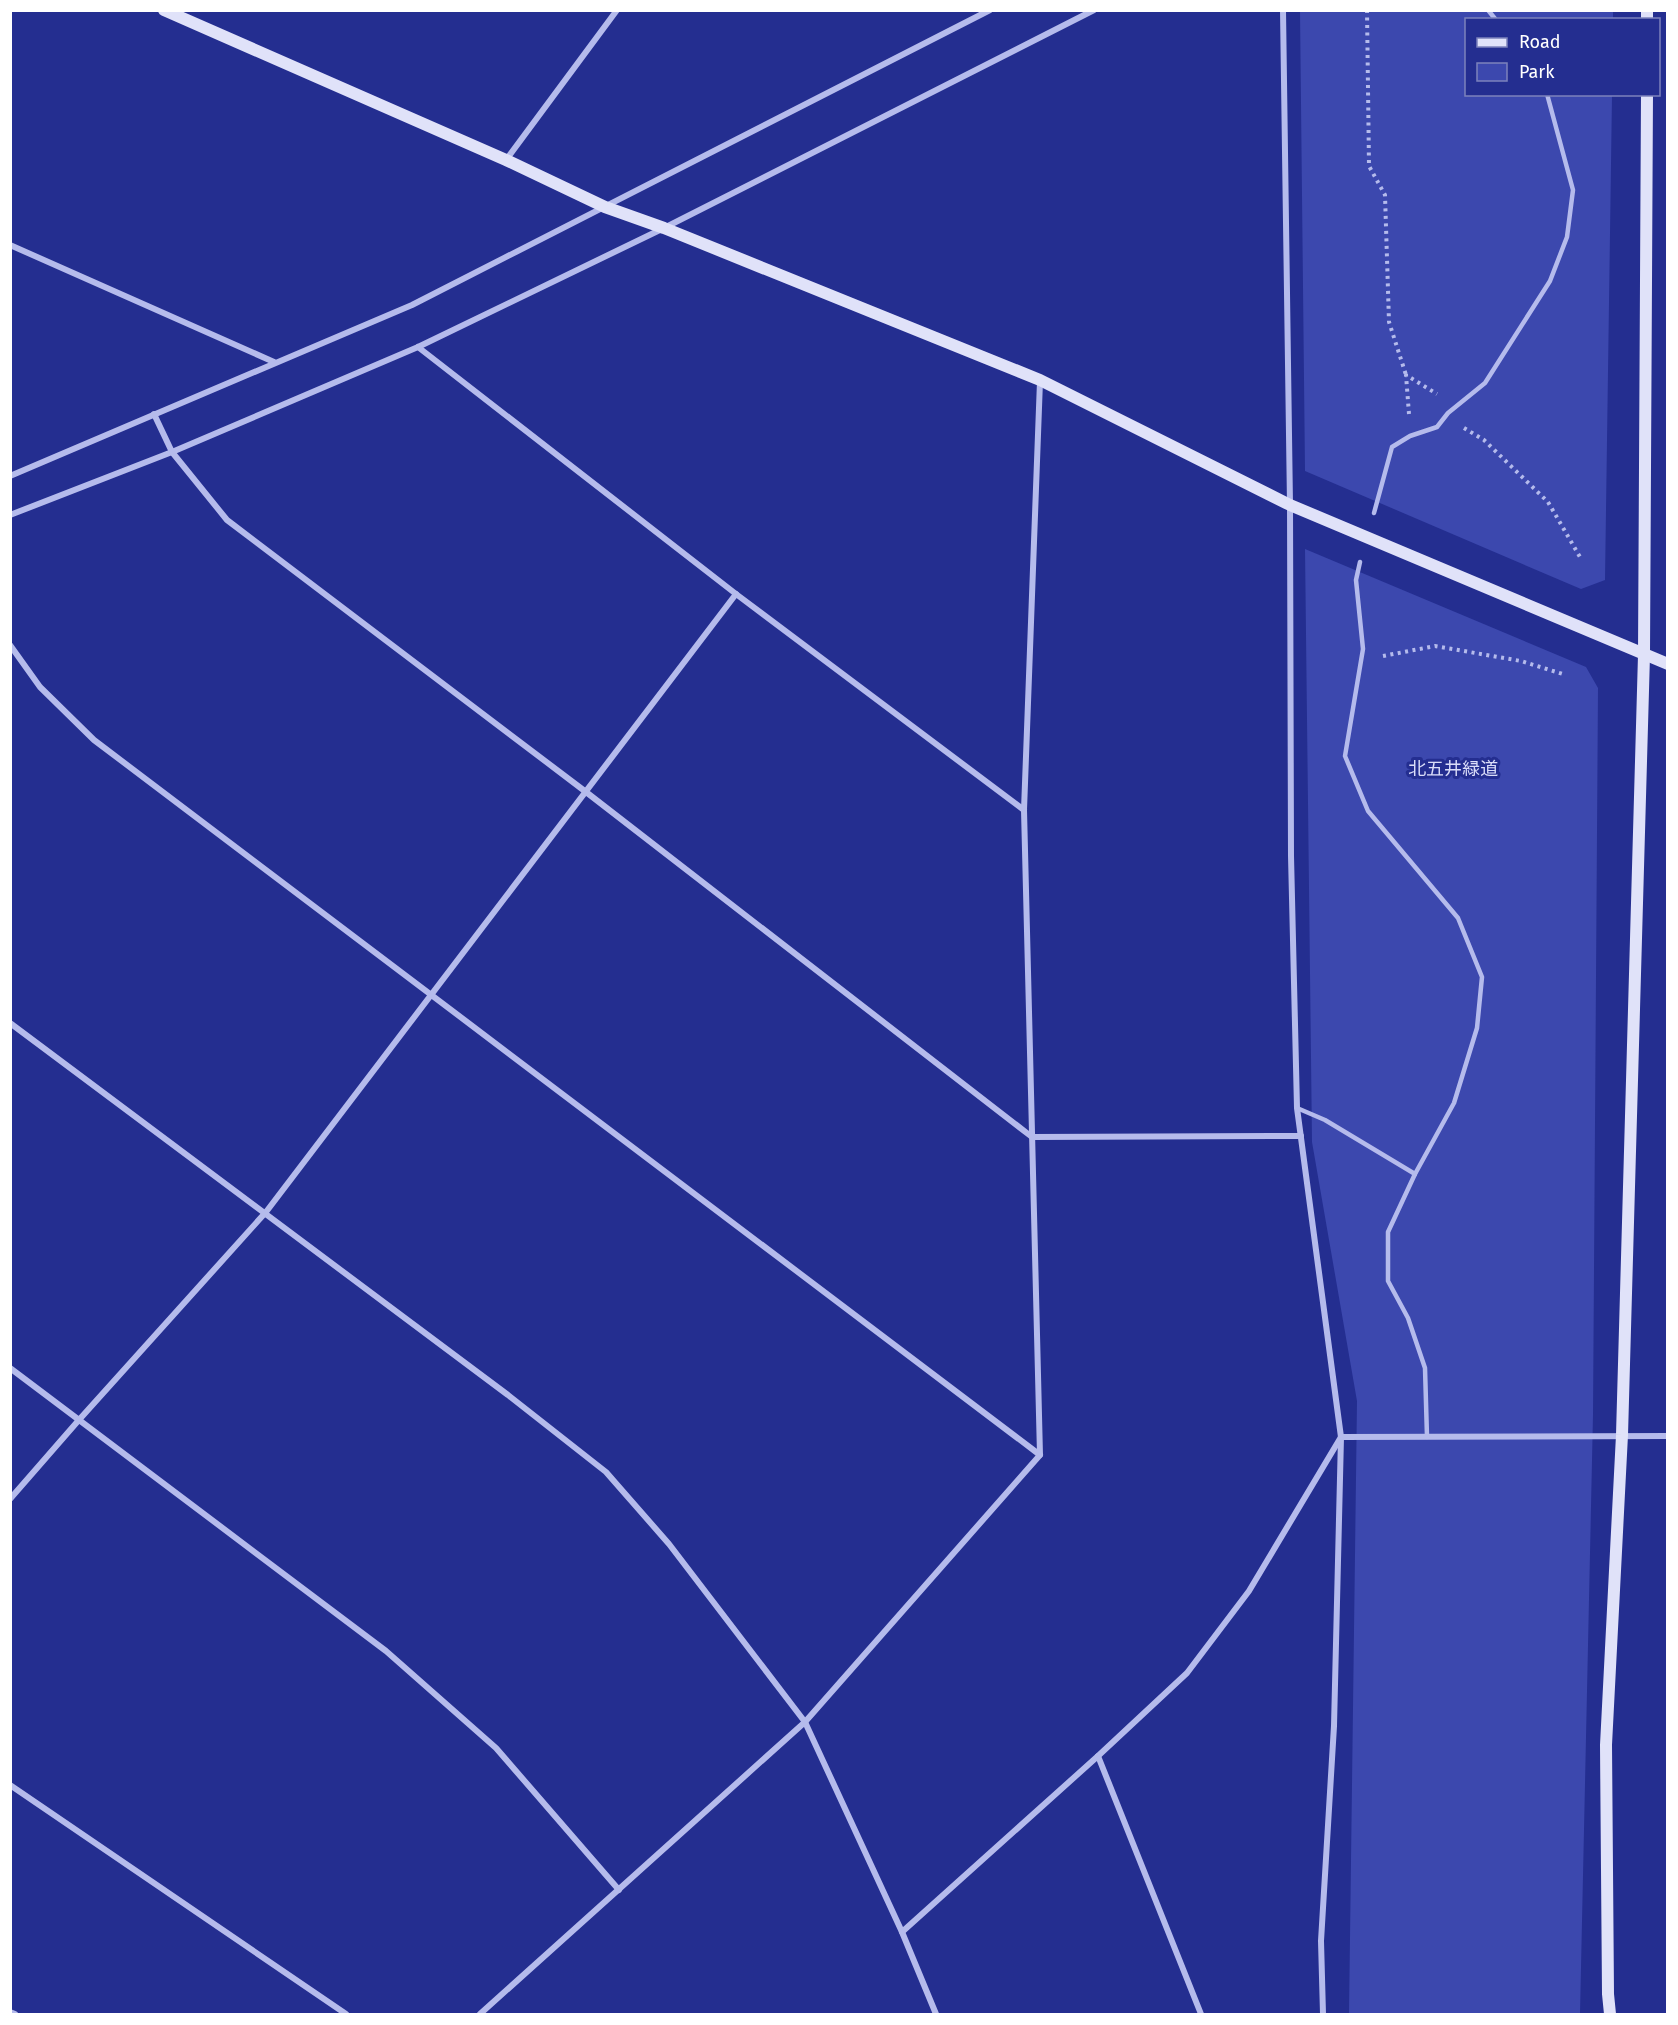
<svg xmlns="http://www.w3.org/2000/svg" width="1678" height="2025" font-family="'Fira Sans','Noto Sans JP',sans-serif">
	<style>
		.green { fill: #3c48ae }
		.lines { fill: none; stroke-linecap: round; stroke-linejoin: round }
		.path { stroke: #b5bbec; stroke-width: 4; stroke-dasharray: 3 4.5; stroke-linecap: butt }
		.lane { stroke: #b5bbec; stroke-width: 4.5 }
		.street { stroke: #b5bbec; stroke-width: 6 }
		.secondary { stroke: #e0e2f9; stroke-width: 12 }
		.labels { text-anchor: middle; dominant-baseline: central; stroke-width: 6; stroke-linejoin: round; paint-order: stroke }
		.park-label { font-size: 18px; fill: #daddf9; stroke: #242e90 }
	</style>
	<rect width="100%" height="100%" fill="#242e90"/>
	<g class="green">
		<polygon points="1300,11 1613,11 1613,19 1466,20 1466,94 1612,95 1605,580 1581,589 1305,471"/>
		<polygon points="1305,549 1586,667 1598,688 1593,1415 1580,2014 1349,2014 1357,1401 1312,1142"/>
	</g>
	<g class="lines">
		<g class="path">
			<polyline points="1367,10 1369,166 1385,195 1389,322 1406,375"/>
			<polyline points="1409,414 1406,375 1437,394"/>
			<polyline points="1464,428 1484,440 1548,502 1580,557"/>
			<polyline points="1383,656 1435,646 1521,661 1566,675"/>
		</g>
		<g class="lane">
			<polyline points="1488,10 1496,20"/>
			<polyline points="1374,513 1392,447 1410,436 1437,427 1448,413 1485,383 1550,281 1567,237 1573,190 1547,94"/>
			<polyline points="1360,562 1356,580 1363,649 1345,756 1368,811 1458,918 1482,977 1477,1028 1454,1103 1415,1174 1388,1232 1388,1281 1408,1318 1425,1368 1427,1437"/>
			<polyline points="1297,1108 1325,1120 1415,1174"/>
		</g>
		<g class="street">
			<polyline points="1283,10 1290,505 1291,856 1297,1108 1341,1437 1334,1726 1321,1941 1323,2014"/>
			<polyline points="506,160 617,10"/>
			<polyline points="10,245 274,362"/>
			<polyline points="418,347 736,594 1024,810"/>
			<polyline points="154,414 172,452 227,520 586,792 1032,1137 1301,1136"/>
			<polyline points="10,476 412,305 990,10"/>
			<polyline points="10,515 172,452 418,347 664,228 1094,10"/>
			<polyline points="10,645 40,687 94,740 1040,1455"/>
			<polyline points="10,1023 508,1395 606,1472 669,1544 805,1722 902,1932 936,2014"/>
			<polyline points="10,1368 386,1651 496,1748 619,1890"/>
			<polyline points="1341,1437 1668,1436"/>
			<polyline points="10,1499 78,1421 266,1212 736,594"/>
			<polyline points="1098,1756 1201,2014"/>
			<polyline points="10,1785 346,2014"/>
			<polyline points="902,1932 1098,1756 1187,1673 1249,1591 1341,1437"/>
			<polyline points="10,2012 15,2014"/>
			<polyline points="480,2014 805,1722 1040,1455 1024,810 1040,381"/>
		</g>
		<g class="secondary">
			<polyline points="164,10 506,160 605,207 664,228 1040,380 1290,505 1668,664"/>
			<polyline points="1647,20 1647,10"/>
			<polyline points="1610,2014 1608,1994 1606,1745 1622,1435 1644,655 1647,94"/>
		</g>
	</g>
	<g class="labels">
		<g class="park-label">
			<text x="1453" y="769">北五井緑道</text>
		</g>
	</g>
	<rect width="1678" height="2025" fill="none" stroke="#ffffff" stroke-width="24"/>
	<rect x="1465" y="18" width="195" height="78" fill="#242e90" stroke="#7c82bc" stroke-width="1.5"/>
	<rect x="1477" y="38" width="30" height="9" fill="#e0e2f9" stroke="#7c82bc" stroke-width="1.5"/>
	<text x="1519" y="48" font-size="18" fill="#ffffff">Road</text>
	<rect x="1477" y="63" width="30" height="18" fill="#3c48ae" stroke="#7c82bc" stroke-width="1.5"/>
	<text x="1519" y="78" font-size="18" fill="#ffffff">Park</text>
</svg>
